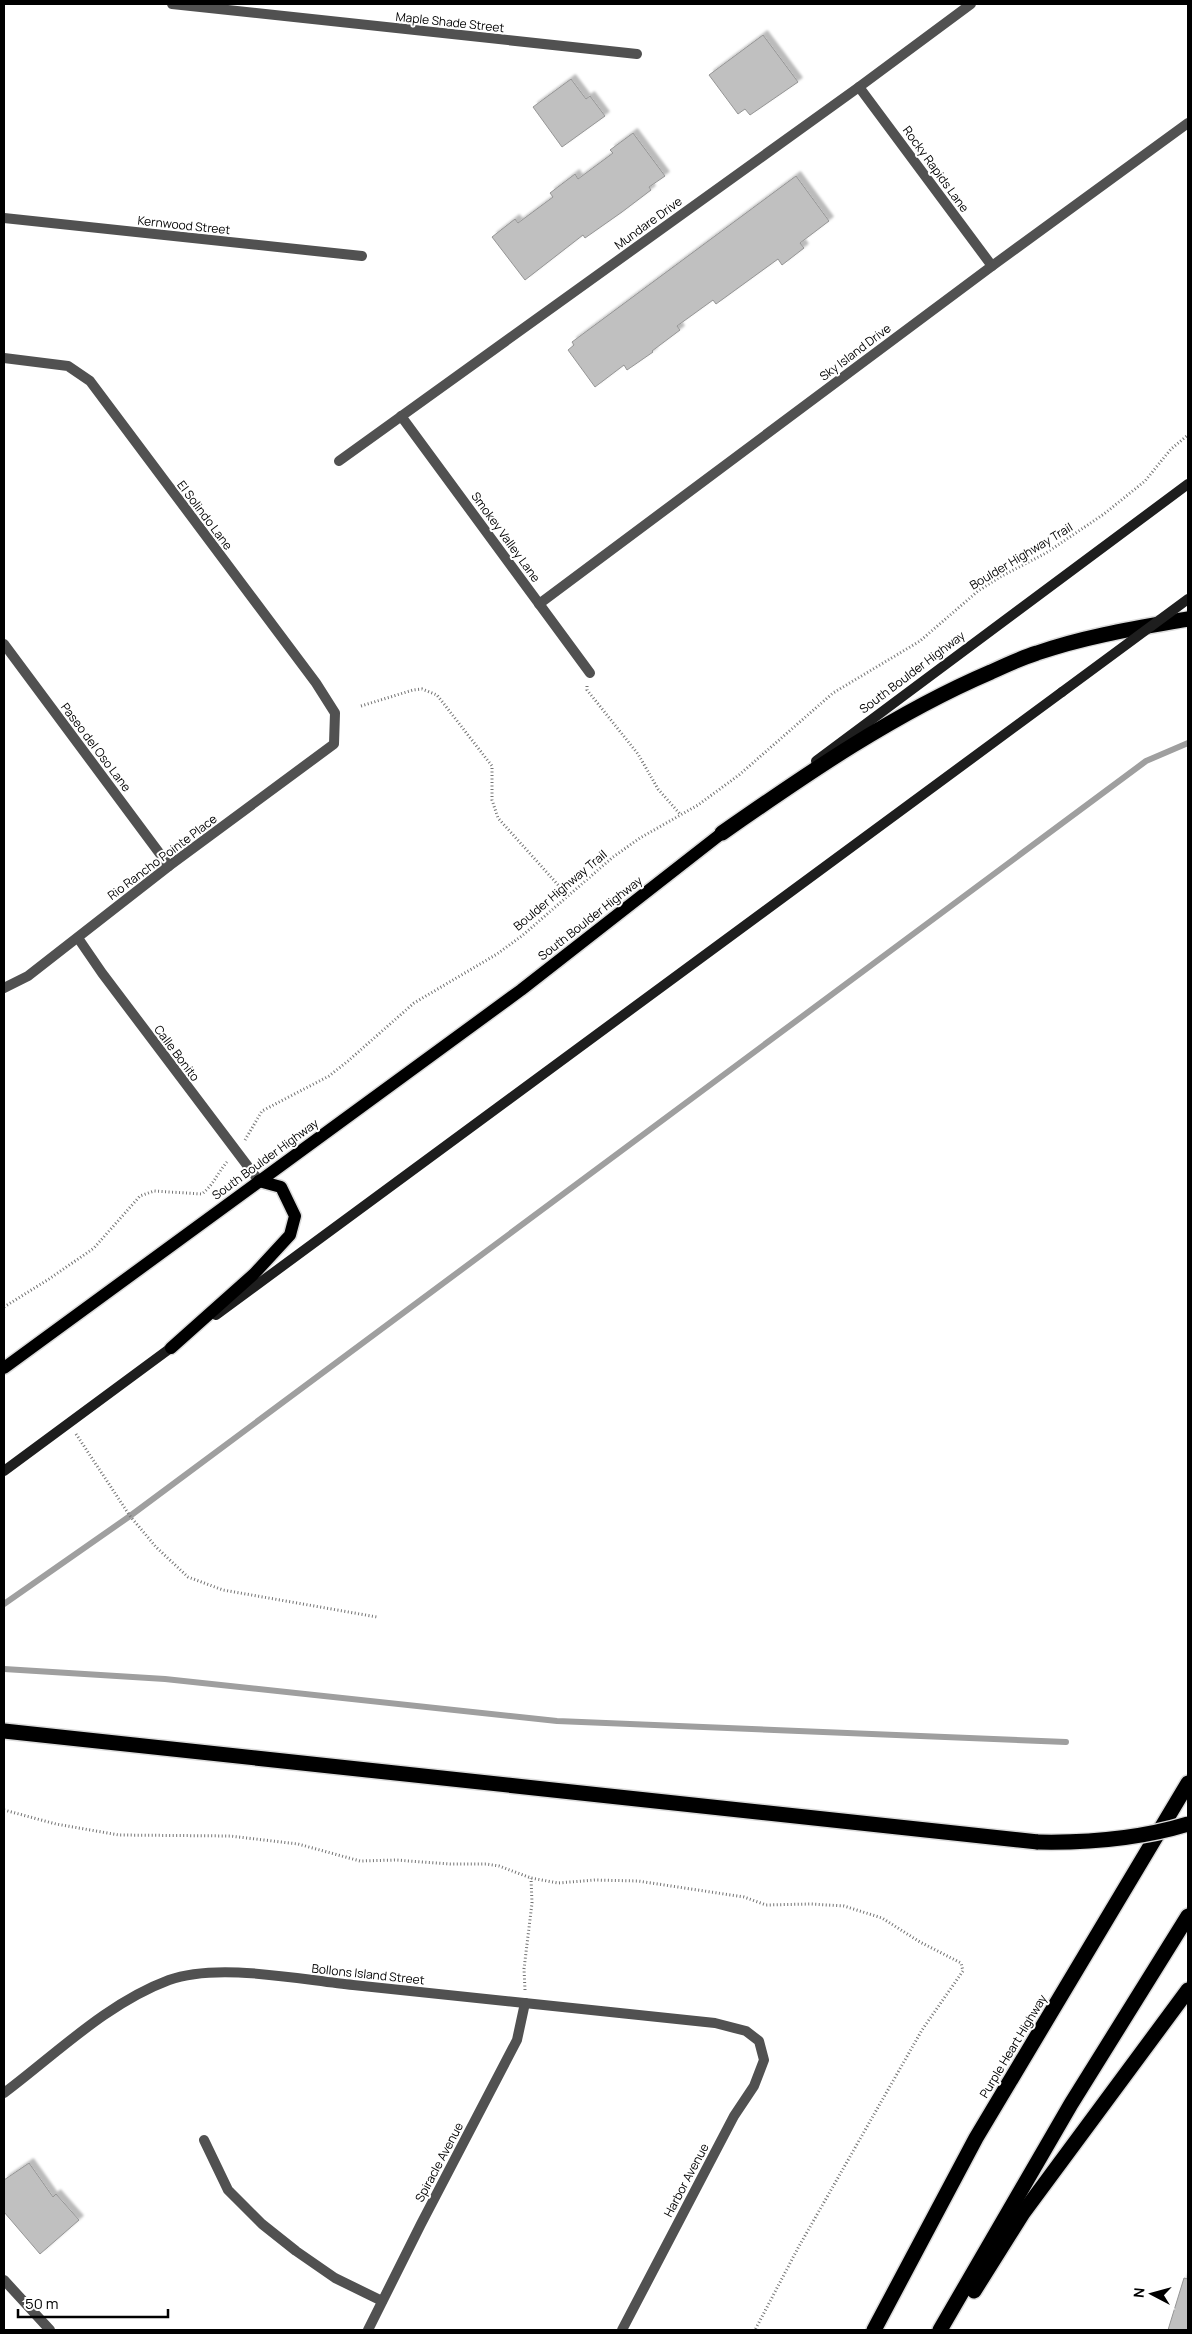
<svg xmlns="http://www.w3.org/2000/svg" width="1192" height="2334" font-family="Manrope,sans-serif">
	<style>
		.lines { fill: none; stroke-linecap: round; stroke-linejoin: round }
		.stream { stroke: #9f9f9f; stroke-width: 6 }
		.building { fill: #c0c0c0; stroke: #959595; filter: url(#shadow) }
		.primary-casing { stroke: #dbdbdb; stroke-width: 15 }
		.highway-casing { stroke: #dbdbdb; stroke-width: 18 }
		.path { stroke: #737373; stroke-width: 3; stroke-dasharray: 1 2.5; stroke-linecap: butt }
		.street { stroke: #515151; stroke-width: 10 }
		.secondary { stroke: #1e1e1e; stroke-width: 10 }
		.primary { stroke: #000; stroke-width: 12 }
		.highway { stroke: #000; stroke-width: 15 }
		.highway-bridge-casing { stroke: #dbdbdb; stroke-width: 18; stroke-linecap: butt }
		.secondary-bridge { stroke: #1e1e1e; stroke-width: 10 }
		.highway-bridge { stroke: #000; stroke-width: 15 }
		.labels { text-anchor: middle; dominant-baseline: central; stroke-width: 4; stroke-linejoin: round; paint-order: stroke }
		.street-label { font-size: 12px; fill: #000; stroke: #fff }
	</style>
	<defs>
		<filter id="shadow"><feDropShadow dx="4.5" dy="-4.5" stdDeviation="1" flood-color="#0004"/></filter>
	</defs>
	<rect width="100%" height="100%" fill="#fff"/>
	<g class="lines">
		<g class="stream">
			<polyline points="4,1604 130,1516 1146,761 1188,743"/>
			<polyline points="4,1669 165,1679 557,1721 1066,1742"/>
		</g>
	</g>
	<g class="building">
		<polygon points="763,35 798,82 750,115 745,109 738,114 709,75"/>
		<polygon points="571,79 586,99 590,96 605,116 562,147 533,107"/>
		<polygon points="633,133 665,176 649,187 651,190 622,212 585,238 583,235 525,280 492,237 515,219 518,223 553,197 550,193 575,174 578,179 613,153 610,150"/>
		<polygon points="796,176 829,221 800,243 804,248 782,265 778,259 716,304 713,300 677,326 680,330 652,351 653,352 627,370 624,365 595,387 568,350 574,345 572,342"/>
		<polygon points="29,2163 53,2197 56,2194 79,2220 40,2254 4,2212 4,2180"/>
		<polygon points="1184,2278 1188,2279 1188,2330 1168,2330"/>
	</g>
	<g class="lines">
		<defs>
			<g id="primary">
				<polyline points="171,1348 254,1274 290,1235 295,1216 281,1187 259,1181"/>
				<polyline points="4,1368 521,990 722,833"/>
			</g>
			<g id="highway">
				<path d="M 722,833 C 808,773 895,713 991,672 C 1006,665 1021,658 1037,653 C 1086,636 1137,628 1188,619"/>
				<polyline points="4,1731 1038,1842"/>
				<polyline points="974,2291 1023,2213 1188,1990"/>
				<polyline points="874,2330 976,2138 1188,1783"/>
				<polyline points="940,2330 1071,2104 1188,1916"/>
			</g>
		</defs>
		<use href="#primary" class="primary-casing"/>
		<use href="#highway" class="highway-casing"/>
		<g class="path">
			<polyline points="587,686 587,690 638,754 658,789 680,814"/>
			<polyline points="361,706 413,690 422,689 437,695 492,766 492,800 498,818 568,896"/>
			<polyline points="245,1140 262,1111 329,1076 348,1061 414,1003 497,954 523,935 613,857 640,838 698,805 739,775 833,693 920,641 978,591 1000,577 1046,553 1104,514 1145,481 1171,449 1188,435"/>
			<path d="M 4,1307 L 49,1279 L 94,1248 L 140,1196 L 154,1191 L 202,1194 C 215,1183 216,1175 227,1162"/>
			<polyline points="76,1434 130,1516 156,1547 188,1577 223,1590 377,1617"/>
			<polyline points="4,1810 56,1824 119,1835 230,1836 298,1844 360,1861 396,1860 450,1864 486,1864 499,1866 531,1878 558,1883 595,1880 638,1881 744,1897 766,1905 811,1904 844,1906 882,1918 920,1942 961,1963 963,1971 922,2030 798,2248 755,2330"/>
			<polyline points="525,1990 524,1969 532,1903 531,1878"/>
		</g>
		<g class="street">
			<polyline points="172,4 637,54"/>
			<polyline points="859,87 992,266"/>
			<polyline points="4,218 362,256"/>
			<polyline points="4,358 68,366 90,381 316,683 335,713 334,744 169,866 28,976 4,988"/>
			<polyline points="401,416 590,673"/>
			<polyline points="339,461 859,87 971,4"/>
			<polyline points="539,604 992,266 1188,123"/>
			<polyline points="4,644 169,866"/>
			<polyline points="78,938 102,973 259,1181"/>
			<path d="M 4,2093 C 56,2054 107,2003 169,1980 C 219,1962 301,1980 353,1985 C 474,1997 594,2011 715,2023 L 746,2031 L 759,2041 L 764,2060 L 754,2086 L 734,2116 L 622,2330"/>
			<polyline points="204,2140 228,2190 262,2224 296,2251 335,2278 382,2301"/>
			<polyline points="4,2280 50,2330"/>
			<polyline points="368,2330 421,2224 517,2040 525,2003"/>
		</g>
		<g class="secondary">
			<polyline points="816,761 1188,484"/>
			<polyline points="216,1315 1062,692"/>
			<polyline points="4,1471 176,1344"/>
		</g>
		<use href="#primary" class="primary"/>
		<use href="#highway" class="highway"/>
		<defs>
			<path id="highway-bridge" d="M 1038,1842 C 1090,1843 1139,1839 1188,1824"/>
		</defs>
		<use href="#highway-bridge" class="highway-bridge-casing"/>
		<polyline class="secondary-bridge" points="1062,692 1188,599"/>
		<use href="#highway-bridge" class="highway-bridge"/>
	</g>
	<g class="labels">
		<g class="street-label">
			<text transform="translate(450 22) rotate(6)">Maple Shade Street</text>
			<text transform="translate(936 169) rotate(54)">Rocky Rapids Lane</text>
			<text transform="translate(648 223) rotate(-36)">Mundare Drive</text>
			<text transform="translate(184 225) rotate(6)">Kernwood Street</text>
			<text transform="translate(855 352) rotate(-37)">Sky Island Drive</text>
			<text transform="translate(205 515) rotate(53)">El Solindo Lane</text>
			<text transform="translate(506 537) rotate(54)">Smokey Valley Lane</text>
			<text transform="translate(1021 556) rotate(-31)">Boulder Highway Trail</text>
			<text transform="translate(912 672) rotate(-37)">South Boulder Highway</text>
			<text transform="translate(96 747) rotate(53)">Paseo del Oso Lane</text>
			<text transform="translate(162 857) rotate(-37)">Rio Rancho Pointe Place</text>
			<text transform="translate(560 890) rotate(-40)">Boulder Highway Trail</text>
			<text transform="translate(590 918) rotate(-38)">South Boulder Highway</text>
			<text transform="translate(177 1053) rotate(53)">Calle Bonito</text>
			<text transform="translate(265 1159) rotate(-36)">South Boulder Highway</text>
			<text transform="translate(368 1974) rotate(6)">Bollons Island Street</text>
			<text transform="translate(1013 2046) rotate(-59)">Purple Heart Highway</text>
			<text transform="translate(439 2162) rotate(-62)">Spiracle Avenue</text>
			<text transform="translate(686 2180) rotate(-62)">Harbor Avenue</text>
		</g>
	</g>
	<rect width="1192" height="2334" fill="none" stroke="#000000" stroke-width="10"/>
	<g transform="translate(1152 2294) rotate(276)" stroke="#ffffff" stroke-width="4" paint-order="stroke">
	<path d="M0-4L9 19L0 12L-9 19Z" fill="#000000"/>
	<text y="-8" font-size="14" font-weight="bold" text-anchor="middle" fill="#000000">N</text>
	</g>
	<path d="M18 2309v8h150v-8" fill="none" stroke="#000000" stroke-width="2.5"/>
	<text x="25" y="2309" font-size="15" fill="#000000" stroke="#ffffff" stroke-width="4" paint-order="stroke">50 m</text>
</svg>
